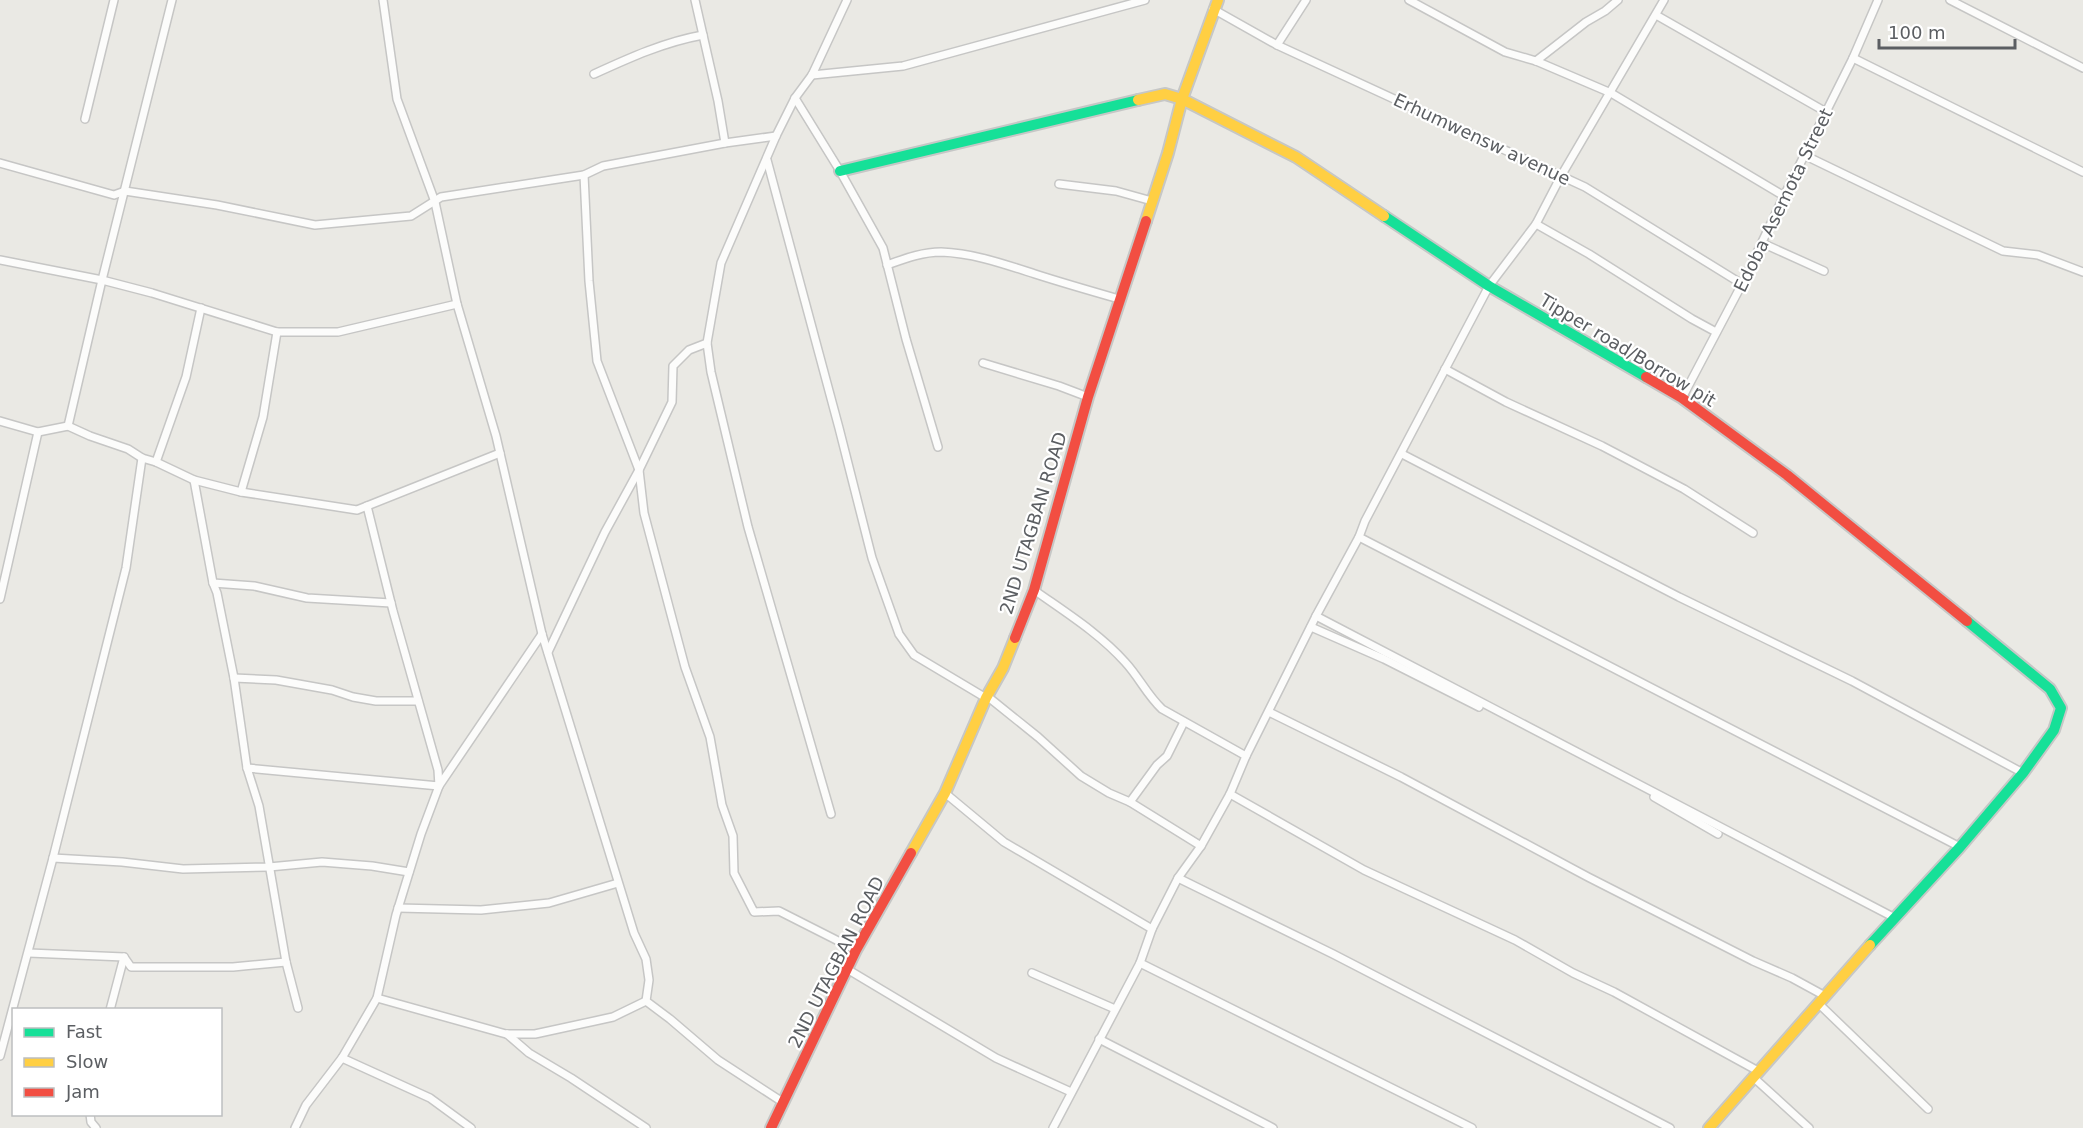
<svg xmlns="http://www.w3.org/2000/svg" width="2083" height="1128" font-family="'DejaVu Sans',sans-serif">
	<style>
		.lines { fill: none; stroke-linecap: round; stroke-linejoin: round }
		.street-casing { stroke: #c6c6c5; stroke-width: 10 }
		.fast-casing { stroke: #c6c7c6; stroke-width: 14 }
		.slow-casing { stroke: #c6c7c6; stroke-width: 14 }
		.jam-casing { stroke: #c6c7c6; stroke-width: 14 }
		.street { stroke: #fcfcfb; stroke-width: 7 }
		.fast { stroke: #16e098; stroke-width: 10 }
		.slow { stroke: #ffcf43; stroke-width: 10 }
		.jam { stroke: #f24e42; stroke-width: 10 }
		.labels { text-anchor: middle; dominant-baseline: central; stroke-width: 4.5; stroke-linejoin: round; paint-order: stroke }
		.street-label { font-size: 18px; fill: #5b5e62; stroke: #fff }
	</style>
	<rect width="100%" height="100%" fill="#eae9e4"/>
	<g class="lines">
		<defs>
			<g id="street">
				<polyline points="383,0 397,99 435,202 457,304 496,436 542,634 634,933 646,959 649,980 646,1001 670,1019 718,1060 784,1103"/>
				<polyline points="695,0 718,101 725,143"/>
				<polyline points="1409,0 1505,52 1536,61 1611,93 1784,196"/>
				<polyline points="1950,0 2083,68"/>
				<polyline points="1213,9 1277,45 1585,187 1742,284"/>
				<polyline points="1656,15 1826,112"/>
				<polyline points="1277,45 1306,0"/>
				<polyline points="1853,58 2083,172"/>
				<polyline points="1536,61 1586,22 1605,11 1618,0"/>
				<path d="M 594,74 C 629,58 664,42 703,35"/>
				<polyline points="812,75 903,66 1145,0"/>
				<polyline points="795,98 840,171 883,248 906,339 938,447"/>
				<polyline points="85,119 114,0"/>
				<polyline points="1804,155 2003,251 2038,255 2083,272"/>
				<polyline points="767,160 839,428 872,558 899,634 914,655 986,698"/>
				<polyline points="0,163 114,195 125,191 217,205 315,225 411,216 441,197 584,175 603,166 725,143 776,136"/>
				<polyline points="584,175 589,281 597,361 639,470 644,513 685,667 710,737 722,805 733,836 734,873 754,912 779,911 856,950"/>
				<polyline points="1059,184 1116,191 1152,201"/>
				<polyline points="1536,224 1589,254 1692,319 1716,332"/>
				<polyline points="1762,243 1824,271"/>
				<polyline points="0,260 102,280 152,293 277,332 338,332 457,304"/>
				<path d="M 887,265 C 904,259 922,252 941,252 C 973,253 1004,264 1035,274 C 1063,283 1091,291 1119,299"/>
				<polyline points="707,343 711,372 748,527 831,814"/>
				<polyline points="983,363 1059,386 1088,397"/>
				<polyline points="1445,369 1506,402 1602,446 1684,489 1753,533"/>
				<polyline points="1682,398 1742,284 1784,196 1853,58 1878,0"/>
				<polyline points="0,421 38,432 68,426 90,436 128,449 142,458 156,462 194,480 241,492 357,510 500,453"/>
				<polyline points="68,426 102,280 172,0"/>
				<polyline points="1402,454 1679,597 1852,681 2023,773"/>
				<polyline points="156,462 186,377 201,308"/>
				<polyline points="194,480 213,583 217,593 234,678 247,768 259,806 286,962 298,1008"/>
				<polyline points="241,492 263,417 277,332"/>
				<polyline points="1359,537 1960,847"/>
				<polyline points="213,583 254,586 307,598 391,603"/>
				<path d="M 1034,590 C 1065,612 1099,633 1125,662 C 1139,677 1147,695 1162,709 L 1246,756"/>
				<polyline points="0,599 38,432"/>
				<polyline points="1316,616 1895,918"/>
				<polyline points="1311,627 1384,659 1479,707"/>
				<polyline points="548,652 605,532 639,470 672,402 673,366 689,350 707,343 721,263 776,136 795,98 812,75 847,0"/>
				<polyline points="234,678 276,680 332,690 353,697 376,701 418,701"/>
				<polyline points="987,696 1038,737 1081,776 1109,793 1130,802 1157,765 1167,756 1184,722"/>
				<polyline points="1269,712 1401,777 1588,877 1753,961 1792,978 1825,996"/>
				<polyline points="247,768 439,786 438,770 393,611 367,506"/>
				<polyline points="945,793 1004,842 1152,929"/>
				<polyline points="1230,794 1364,870 1515,940 1573,973 1614,992 1758,1071"/>
				<polyline points="1654,797 1718,834"/>
				<polyline points="1130,802 1201,846"/>
				<polyline points="53,858 122,862 183,869 269,867 322,862 372,866 409,872"/>
				<polyline points="1178,878 1333,954 1670,1128"/>
				<polyline points="398,908 481,910 549,903 618,883"/>
				<polyline points="29,953 124,957 131,967 233,967 286,962"/>
				<polyline points="1140,963 1472,1128"/>
				<polyline points="847,969 996,1058 1071,1092"/>
				<polyline points="1032,973 1115,1009"/>
				<polyline points="377,998 506,1034 535,1034 613,1017 646,1001"/>
				<polyline points="1818,1003 1928,1109"/>
				<polyline points="110,1010 124,957"/>
				<polyline points="507,1034 529,1053 571,1078 646,1128"/>
				<polyline points="1099,1039 1273,1128"/>
				<polyline points="0,1056 53,858 126,568 142,458"/>
				<polyline points="342,1058 430,1098 471,1128"/>
				<polyline points="1753,1077 1809,1128"/>
				<polyline points="90,1114 91,1122 96,1128"/>
				<polyline points="295,1128 306,1105 342,1058 377,998 396,915 421,834 439,786 542,634"/>
				<polyline points="1053,1128 1140,963 1152,929 1178,878 1201,846 1230,794 1246,756 1316,616 1359,537 1365,521 1489,286 1536,224 1561,176 1664,0"/>
			</g>
			<g id="fast">
				<polyline points="840,171 1138,100"/>
				<polyline points="1384,216 1489,286 1646,377"/>
				<polyline points="1870,945 1960,847 2023,773 2054,730 2061,708 2050,689 1967,621"/>
			</g>
			<g id="slow">
				<polyline points="1138,100 1165,94 1182,99 1296,157 1384,216"/>
				<polyline points="1146,221 1168,153 1182,99 1218,0"/>
				<polyline points="911,853 945,793 986,698 1003,668 1015,638"/>
				<polyline points="1709,1128 1870,945"/>
			</g>
			<g id="jam">
				<polyline points="1646,377 1682,398 1787,475 1967,621"/>
				<polyline points="1015,638 1034,590 1088,397 1146,221"/>
				<polyline points="771,1128 856,950 911,853"/>
			</g>
		</defs>
		<use href="#street" class="street-casing"/>
		<use href="#fast" class="fast-casing"/>
		<use href="#slow" class="slow-casing"/>
		<use href="#jam" class="jam-casing"/>
		<use href="#street" class="street"/>
		<use href="#fast" class="fast"/>
		<use href="#slow" class="slow"/>
		<use href="#jam" class="jam"/>
	</g>
	<g class="labels">
		<g class="street-label">
			<text transform="translate(1482 139) rotate(25)">Erhumwensw avenue</text>
			<text transform="translate(1783 200) rotate(-64)">Edoba Asemota Street</text>
			<text transform="translate(1628 350) rotate(31)">Tipper road/Borrow pit</text>
			<text transform="translate(1033 523) rotate(-73)">2ND UTAGBAN ROAD</text>
			<text transform="translate(836 962) rotate(-63)">2ND UTAGBAN ROAD</text>
		</g>
	</g>
	<rect x="12" y="1008" width="210" height="108" fill="#ffffff" stroke="#bdbfc0" stroke-width="1.5"/>
	<rect x="24" y="1028" width="30" height="9" fill="#16e098" stroke="#bdbfc0" stroke-width="1.5"/>
	<text x="66" y="1038" font-size="18" fill="#5b5e62">Fast</text>
	<rect x="24" y="1058" width="30" height="9" fill="#ffcf43" stroke="#bdbfc0" stroke-width="1.5"/>
	<text x="66" y="1068" font-size="18" fill="#5b5e62">Slow</text>
	<rect x="24" y="1088" width="30" height="9" fill="#f24e42" stroke="#bdbfc0" stroke-width="1.5"/>
	<text x="66" y="1098" font-size="18" fill="#5b5e62">Jam</text>
	<path d="M1879 39v9h136v-9" fill="none" stroke="#5b5e62" stroke-width="3"/>
	<text x="1888" y="39" font-size="18" fill="#5b5e62" stroke="#ffffff" stroke-width="4.5" paint-order="stroke">100 m</text>
</svg>
